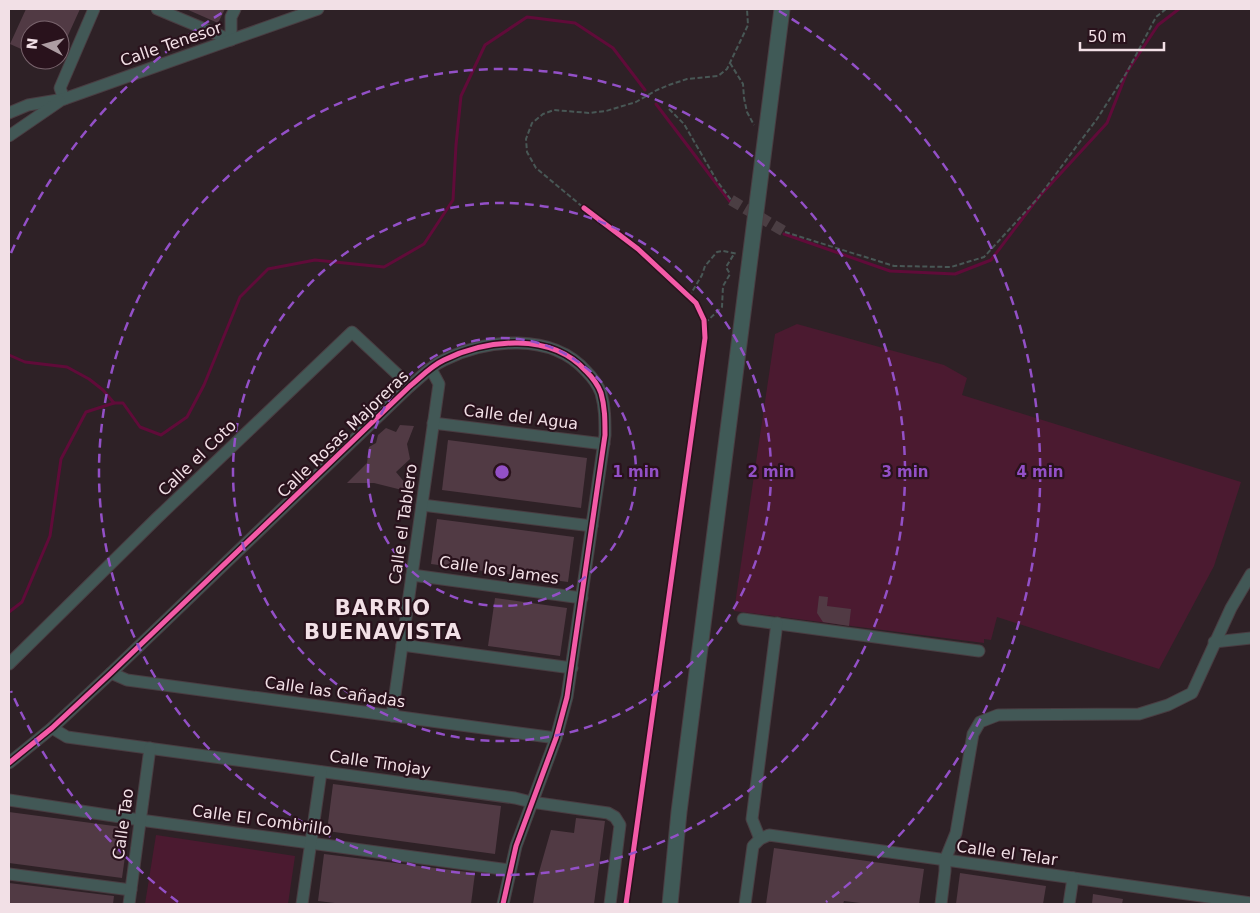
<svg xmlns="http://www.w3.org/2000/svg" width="1260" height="913" font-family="'DejaVu Sans',sans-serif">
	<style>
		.green { fill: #4b1a30 }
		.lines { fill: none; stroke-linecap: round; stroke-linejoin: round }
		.stream { stroke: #600b39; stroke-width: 3 }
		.building { fill: #513a44 }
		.minor-tunnel { stroke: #4b3e43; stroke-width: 11; stroke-dasharray: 11 5.5; stroke-linecap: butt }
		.minor-casing { stroke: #493d42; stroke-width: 13 }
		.major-casing { stroke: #493d42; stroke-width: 17 }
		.path { stroke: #485755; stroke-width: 2; stroke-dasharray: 5 2.5; stroke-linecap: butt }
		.minor { stroke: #425856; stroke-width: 11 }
		.major { stroke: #405a57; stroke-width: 15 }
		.cycleway-casing { stroke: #29121c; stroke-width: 8 }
		.cycleway { stroke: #f35aa7; stroke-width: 5 }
		.ring { fill: none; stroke: #9350c7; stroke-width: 2.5; stroke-dasharray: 9 6 }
		.labels { text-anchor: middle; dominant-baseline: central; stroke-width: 4.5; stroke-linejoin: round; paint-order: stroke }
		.street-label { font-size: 16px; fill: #f2e0e6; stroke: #29121c }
		.district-label { font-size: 21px; font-weight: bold; letter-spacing: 1px; fill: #f2e0e6; stroke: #29121c }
		.centre { fill: #9350c7; stroke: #29121c; stroke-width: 2.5 }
		.ring-label { font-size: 15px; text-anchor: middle; font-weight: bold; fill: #9350c7; stroke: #29121c; stroke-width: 4.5; stroke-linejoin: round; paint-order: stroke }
	</style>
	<rect width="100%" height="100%" fill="#2e2126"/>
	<g class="green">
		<polygon points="797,324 944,365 967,378 962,395 1241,482 1214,566 1159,669 997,617 991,640 984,639 984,643 734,611 775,334"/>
		<polygon points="156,835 295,856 288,904 145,904"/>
	</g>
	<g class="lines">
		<g class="stream">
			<polyline points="656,104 731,203"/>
			<polyline points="784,234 890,271 955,274 991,260 1038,198 1107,123 1127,72 1158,25 1179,9"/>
			<polyline points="9,355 25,362 67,367 89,379 103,390 114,403"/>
			<polyline points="9,612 22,602 50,536 61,459 86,412 114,403 123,403 140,427 161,435 187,417 204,385 240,297 268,269 315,260 384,267 424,244 453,200 456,145 461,96 485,45 527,17 575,23 613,48 645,90"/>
		</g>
	</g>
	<g class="building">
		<polygon points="26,9 80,9 60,53 60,30 30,30 30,53 10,44"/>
		<polygon points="186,9 225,9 218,23"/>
		<polygon points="400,425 414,426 407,444 410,459 396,472 406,484 406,491 374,483 347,483 367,463 369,447 376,443 378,435 386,428 396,432"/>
		<polygon points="448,440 587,458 581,508 442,490"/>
		<polygon points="437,519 574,537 568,582 431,564"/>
		<polygon points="819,596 828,597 827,606 851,609 849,626 823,622 817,613"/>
		<polygon points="495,598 567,608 560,656 488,646"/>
		<polygon points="333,784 501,806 495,854 327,831"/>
		<polygon points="9,812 129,828 122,878 9,863"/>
		<polygon points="576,818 605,821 594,904 533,904 537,879 551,830 574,833"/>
		<polygon points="774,848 924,869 919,904 869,904 844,901 843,904 766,904"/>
		<polygon points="324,854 475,873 471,904 343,904 318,901"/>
		<polygon points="960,873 1046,886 1043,904 956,904"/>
		<polygon points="9,883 114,896 113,904 9,904"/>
		<polygon points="1093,894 1123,899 1122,904 1092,904"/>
	</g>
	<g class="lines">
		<polyline class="minor-tunnel" points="731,200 785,232"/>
		<defs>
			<g id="minor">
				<polyline points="157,9 231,40 231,17 235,9"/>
				<polyline points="64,99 60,88 94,9"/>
				<polyline points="9,113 28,105 64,99 318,9"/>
				<polyline points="9,136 60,101"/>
				<polyline points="433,423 604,444"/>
				<polyline points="422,505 592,526"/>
				<polyline points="412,575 582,598"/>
				<polyline points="743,619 979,651"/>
				<polyline points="1214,642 1251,638"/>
				<polyline points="402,645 572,668"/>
				<polyline points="9,664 157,518 352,332 410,386"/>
				<polyline points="111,673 127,680 556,738"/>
				<polyline points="392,716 439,384 431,369"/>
				<polyline points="52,728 67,737 515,798 531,802 608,813 615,817 620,825 610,904"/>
				<path d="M 9,763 L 52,728 L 111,673 L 410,386 C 421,377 431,366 444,360 C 487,339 551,332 586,371 C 592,377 598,385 601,393 C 605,407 605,420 605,435 L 567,697 L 556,738 L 516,846 L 503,904"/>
				<polyline points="9,800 140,820 510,870"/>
				<polyline points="760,839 752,819 777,623"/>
				<polyline points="9,874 131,890"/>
				<polyline points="129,904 150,748"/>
				<polyline points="302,904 321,772"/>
				<polyline points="745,904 753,846 760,839 769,835 1251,903"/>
				<polyline points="941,904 945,871 945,860 956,833 973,734 980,722 998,715 1139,714 1168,705 1192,693 1231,608 1251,574"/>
				<polyline points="1069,904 1073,878"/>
			</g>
			<polyline id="major" points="670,904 679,812 782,9"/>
		</defs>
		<use href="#minor" class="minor-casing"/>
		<use href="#major" class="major-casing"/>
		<g class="path">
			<polyline points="730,63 743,84 744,98 747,112 754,125"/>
			<polyline points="669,109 684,124 717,181 731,200"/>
			<polyline points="785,232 894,266 951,267 984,257 1038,198 1097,119 1127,72 1156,17 1166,9"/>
			<polyline points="689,297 702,275 705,266 717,252 723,251 738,254"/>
			<polyline points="705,323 722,307 723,286 730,274 726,267 734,254"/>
			<polyline points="626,904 705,338 704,320 696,303 638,249 584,208 536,168 527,152 526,139 532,123 543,114 554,110 589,113 606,111 636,102 657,90 669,85 687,79 718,76 727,69 748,25 747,9"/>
		</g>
		<use href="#minor" class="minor"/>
		<use href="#major" class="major"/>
		<defs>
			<g id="cycleway">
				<polyline points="584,208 638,249 696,303 704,320 705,338 626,904"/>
				<path d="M 9,763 L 52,728 L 111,673 L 410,386 C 421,377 431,366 444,360 C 487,339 551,332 586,371 C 592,377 598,385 601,393 C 605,407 605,420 605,435 L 567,697 L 556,738 L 516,846 L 503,904"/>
			</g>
		</defs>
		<use href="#cycleway" class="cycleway-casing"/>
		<use href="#cycleway" class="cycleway"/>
	</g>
	<g class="ring">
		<circle cx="502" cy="472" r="134"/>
		<circle cx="502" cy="472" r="269"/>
		<circle cx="502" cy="472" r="403"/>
		<path d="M178 902A538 538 0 0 1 11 691M11 253A538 538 0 0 1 225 11M779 11A538 538 0 0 1 826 902"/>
	</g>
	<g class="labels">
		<g class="street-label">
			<text transform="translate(171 44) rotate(-19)">Calle Tenesor</text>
			<text transform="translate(521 417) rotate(7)">Calle del Agua</text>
			<text transform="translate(343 434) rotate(-44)">Calle Rosas Majoreras</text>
			<text transform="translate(197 458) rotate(-44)">Calle el Coto</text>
			<text transform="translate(403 524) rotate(-82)">Calle el Tablero</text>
			<text transform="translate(499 570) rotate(8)">Calle los James</text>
			<text transform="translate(335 692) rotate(8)">Calle las Cañadas</text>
			<text transform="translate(380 763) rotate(8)">Calle Tinojay</text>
			<text transform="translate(262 820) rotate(8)">Calle El Combrillo</text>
			<text transform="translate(123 824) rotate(-82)">Calle Tao</text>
			<text transform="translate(1007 853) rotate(8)">Calle el Telar</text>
		</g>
		<g class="district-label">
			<text x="383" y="608">BARRIO<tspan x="383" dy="24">BUENAVISTA</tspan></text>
		</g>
	</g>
	<circle cx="502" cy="472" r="8" class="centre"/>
	<g class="ring-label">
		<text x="636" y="477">1 min</text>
		<text x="771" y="477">2 min</text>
		<text x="905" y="477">3 min</text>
		<text x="1040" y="477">4 min</text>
	</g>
	<rect width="1260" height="913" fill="none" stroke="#f2e0e6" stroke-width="20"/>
	<g transform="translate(45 45) rotate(276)"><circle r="24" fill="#29121c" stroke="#79646d"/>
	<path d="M0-4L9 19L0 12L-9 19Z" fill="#ad9da3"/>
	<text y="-8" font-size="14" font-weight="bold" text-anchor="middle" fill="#f2e0e6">N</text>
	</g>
	<path d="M1080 42v8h84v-8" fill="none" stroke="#f2e0e6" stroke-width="2.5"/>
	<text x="1088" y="42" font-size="15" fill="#f2e0e6" stroke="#29121c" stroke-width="4" paint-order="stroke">50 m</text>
</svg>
